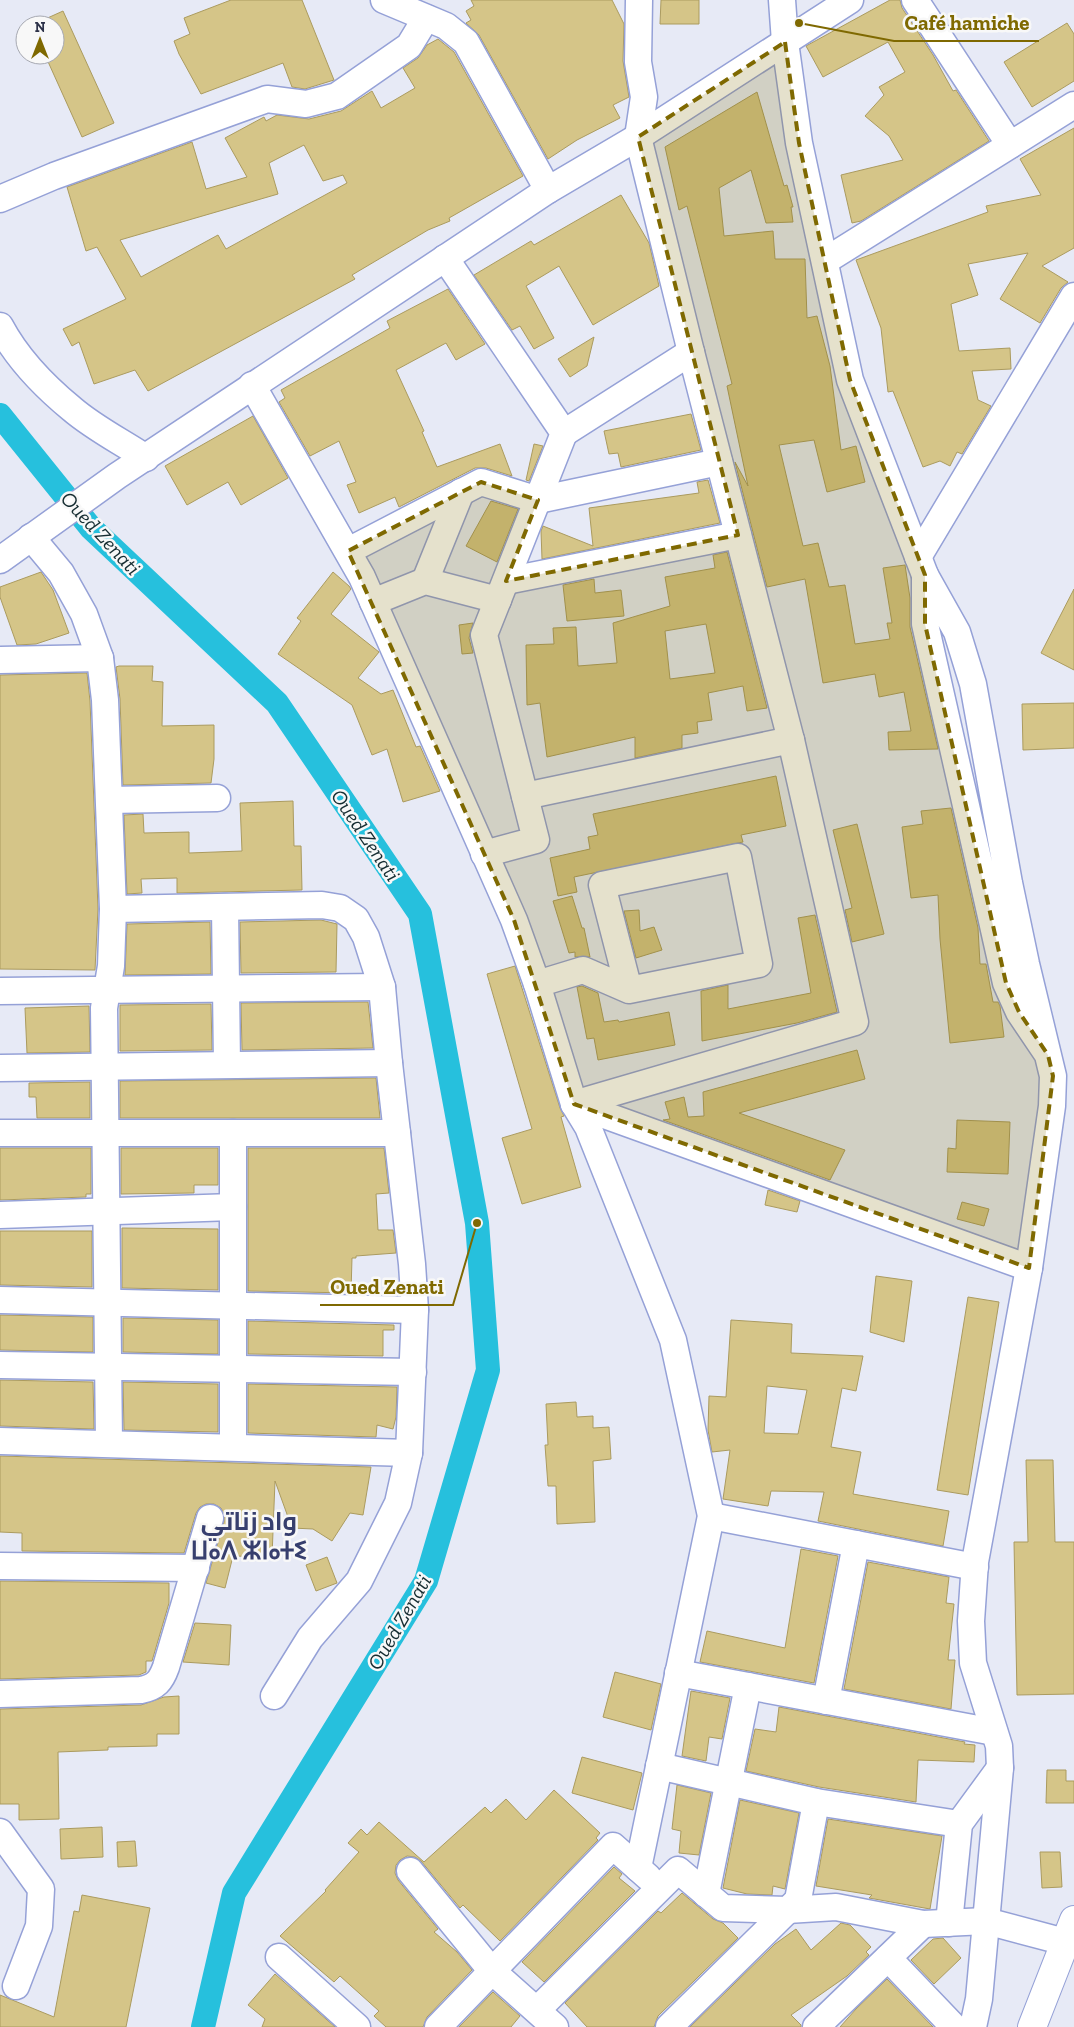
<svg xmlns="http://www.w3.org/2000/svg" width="1074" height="2027" font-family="'Zilla Slab',Cairo,'Noto Sans Tifinagh',serif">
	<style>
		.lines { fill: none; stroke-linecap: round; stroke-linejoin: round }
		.canal { stroke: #26c0dd; stroke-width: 24 }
		.building { fill: #d5c588; stroke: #ab9b5f; fill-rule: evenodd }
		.minor-casing { stroke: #95a1d7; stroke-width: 29 }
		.major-casing { stroke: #95a1d7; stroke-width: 30 }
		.minor { stroke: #fff; stroke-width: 26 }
		.major { stroke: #fff; stroke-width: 28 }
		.marked { fill: #7f6901; fill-opacity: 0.2; stroke: #7f6901; stroke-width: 4; stroke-dasharray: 10 6; stroke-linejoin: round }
		.labels { text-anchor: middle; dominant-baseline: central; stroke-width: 5; stroke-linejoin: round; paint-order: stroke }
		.water-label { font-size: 21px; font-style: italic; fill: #162d32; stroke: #f8f8f8 }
		.district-label { font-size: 25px; font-weight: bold; fill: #373f6e; stroke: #f8f8f8 }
		.leader { fill: none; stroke: #7f6901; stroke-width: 2 }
		.callout-dot { fill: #7f6901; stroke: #f8f8f8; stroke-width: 2 }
		.callout-label { font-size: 21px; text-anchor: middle; font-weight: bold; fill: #7f6901; stroke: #f8f8f8; stroke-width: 5; stroke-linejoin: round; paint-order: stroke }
	</style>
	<rect width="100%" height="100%" fill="#e7eaf6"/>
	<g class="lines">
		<polyline class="canal" points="0,415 91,528 277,703 420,914 477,1223 488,1370 426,1581 234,1893 203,2027"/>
	</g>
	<g class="building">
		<polygon points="231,0 302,0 334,80 305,89 292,87 283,63 201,94 179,54 174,41 190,34 184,18"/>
		<polygon points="471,0 612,0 624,24 623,61 629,97 613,105 620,118 577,140 548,159 479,35 466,23 471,20 466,11 474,6"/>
		<polygon points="661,0 699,0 699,24 660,24"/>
		<polygon points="890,0 900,0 902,8 933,55 953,91 956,90 989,141 861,221 852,223 841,175 903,160 889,136 865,116 884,95 879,87 905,72 888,42 823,77 806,46"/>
		<polygon points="63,11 114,123 82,137 45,55 55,55 55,25 32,25"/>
		<polygon points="1067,23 1074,34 1074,81 1032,107 1004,62"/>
		<path d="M 438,39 L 454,52 L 523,176 L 449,218 L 450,221 L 428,230 L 352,275 L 355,279 L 148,391 L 135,370 L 94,384 L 79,342 L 72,346 L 63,329 L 126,299 L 97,247 L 86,251 L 67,187 L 192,142 L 206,189 L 247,177 L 225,138 L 264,117 L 266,121 L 277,115 L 309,119 L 341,111 L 372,91 L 381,108 L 415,88 L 403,68 L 418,58 L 427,45 ZM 304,145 L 323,181 L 343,175 L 347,183 L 226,249 L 218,235 L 141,277 L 120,240 L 278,194 L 269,163 Z"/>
		<polygon points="757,92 784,186 787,185 793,207 791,207 793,222 766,223 751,170 719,188 724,236 773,231 775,259 805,259 807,318 817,316 830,366 841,450 856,446 865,482 827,492 814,440 779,445 803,546 818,543 829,587 845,585 855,644 890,639 887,623 892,623 883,568 905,565 910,598 910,627 938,749 889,750 888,732 911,731 904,692 879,697 875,674 823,683 805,579 767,587 735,462 748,486 727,386 732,384 687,206 679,210 665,147"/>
		<polygon points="1074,128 1074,248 1042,266 1068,282 1061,288 1040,323 1000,299 1028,253 968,264 978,295 951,304 959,351 1010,348 1011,369 972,371 978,400 991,406 962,454 957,452 950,466 940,461 923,467 893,391 888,392 881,328 856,260 988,212 986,206 1041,195 1020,159"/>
		<polygon points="621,195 649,243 659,286 593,325 559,266 526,286 554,338 534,349 520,326 512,330 474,275 531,241 534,245"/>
		<polygon points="448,289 485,344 456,360 446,343 396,370 424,431 422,432 437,467 500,444 512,476 486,468 475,468 399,507 395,497 359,513 347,485 356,482 339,441 310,456 279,402 285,398 281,390 390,328 387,321"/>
		<polygon points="594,337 587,366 570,377 558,359"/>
		<polygon points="691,414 701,450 621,467 618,453 609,454 604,431"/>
		<polygon points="253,416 288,478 241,505 228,482 187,505 165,466"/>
		<polygon points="534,444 543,446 529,481 526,480"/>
		<polygon points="708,480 720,523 542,559 541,531 543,526 593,546 589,508 699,493 697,482"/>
		<polygon points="491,501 518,509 497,562 466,546"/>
		<path d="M 727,552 L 767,708 L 747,711 L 743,686 L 708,693 L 712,720 L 697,722 L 698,733 L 682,735 L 682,748 L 635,758 L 635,737 L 547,757 L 540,703 L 527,705 L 526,645 L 554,644 L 553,628 L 576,627 L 578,666 L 617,663 L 613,623 L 670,606 L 665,577 L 715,568 L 713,555 ZM 706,624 L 715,673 L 670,679 L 665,631 Z"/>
		<polygon points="41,572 53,590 69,633 36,644 17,645 0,597 0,587"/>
		<polygon points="333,572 349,586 351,589 331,614 379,652 358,678 381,694 393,690 416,747 420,746 440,791 403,802 387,749 372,755 352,705 278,654 301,621 297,618"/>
		<polygon points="594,579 595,593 621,590 624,616 567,621 563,585"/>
		<polygon points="1074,589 1074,670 1041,653"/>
		<polygon points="473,623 469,638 473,653 462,654 459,625"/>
		<polygon points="119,666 153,666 152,681 163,682 162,726 214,725 214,759 211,783 123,785 120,699 116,667"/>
		<polygon points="87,673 90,701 98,909 95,970 0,969 0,675"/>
		<polygon points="1074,703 1074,748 1023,750 1022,704"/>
		<polygon points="776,776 786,826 741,835 743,842 574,877 577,892 558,896 550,858 590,849 588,837 598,835 593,814"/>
		<polygon points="293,801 294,846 301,846 302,890 177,893 177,878 141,879 142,893 127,894 124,815 143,814 144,833 189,832 189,853 242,851 240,803"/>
		<polygon points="951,808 978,928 980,964 986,964 993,1002 998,1002 1000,1006 1004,1037 950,1043 940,939 938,895 911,898 902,827 923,824 921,811"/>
		<polygon points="857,824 884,934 852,942 845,910 852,908 833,830"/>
		<polygon points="572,896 582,928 584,928 590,957 575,957 575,952 569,953 553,901"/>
		<polygon points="639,910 640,931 654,927 662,950 636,958 624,911"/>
		<polygon points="815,915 837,1012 797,1023 702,1041 701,991 728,985 728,1009 811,993 798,918"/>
		<polygon points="321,920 337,924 336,972 241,973 240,922"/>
		<polygon points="210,922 211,974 125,975 127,924"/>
		<polygon points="515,966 560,1108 564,1116 561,1117 581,1187 522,1204 502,1138 532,1129 487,974"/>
		<polygon points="582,986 598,993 604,1022 618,1020 619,1022 669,1012 675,1045 598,1060 594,1038 587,1039 577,987"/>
		<polygon points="368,1002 373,1048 242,1050 241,1003"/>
		<polygon points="211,1004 212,1050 120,1051 120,1005"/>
		<polygon points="89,1006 90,1052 27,1053 25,1008"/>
		<polygon points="857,1050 865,1079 739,1113 845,1150 830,1180 663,1120 670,1119 665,1102 684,1097 688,1117 704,1116 703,1092"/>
		<polygon points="376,1078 380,1118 120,1118 120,1081"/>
		<polygon points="90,1082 90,1118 37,1118 36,1097 29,1097 29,1083"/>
		<polygon points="957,1120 1010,1122 1008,1174 947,1172 948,1148 956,1149"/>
		<polygon points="0,1148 91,1148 91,1194 86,1194 86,1197 0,1200"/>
		<polygon points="121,1148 218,1148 218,1185 194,1185 194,1193 121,1194"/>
		<polygon points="248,1148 384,1148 389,1193 376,1194 378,1230 393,1230 396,1253 356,1256 356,1258 352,1258 351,1293 248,1291"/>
		<polygon points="768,1190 800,1201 797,1212 765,1205"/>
		<polygon points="962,1202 989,1209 984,1226 957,1219"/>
		<polygon points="122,1228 218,1229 218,1290 122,1288"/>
		<polygon points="0,1231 92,1231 92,1287 0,1285"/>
		<polygon points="876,1276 912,1281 904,1342 870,1332"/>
		<polygon points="968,1297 999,1302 968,1495 937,1490"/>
		<polygon points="0,1315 93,1317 93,1352 0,1350"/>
		<polygon points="123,1318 218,1320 218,1354 123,1352"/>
		<path d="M 731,1320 L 792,1324 L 791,1353 L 863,1356 L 856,1391 L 842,1388 L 831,1447 L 861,1452 L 853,1494 L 949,1511 L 943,1546 L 818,1521 L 824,1492 L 771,1491 L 768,1506 L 723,1499 L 730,1450 L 712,1452 L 708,1430 L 709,1396 L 726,1397 ZM 767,1386 L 807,1390 L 798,1434 L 764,1433 Z"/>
		<polygon points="248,1321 394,1325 394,1330 383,1330 383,1356 248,1354"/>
		<polygon points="0,1380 93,1382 94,1429 0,1426"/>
		<polygon points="123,1382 218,1384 218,1432 124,1430"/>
		<polygon points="248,1384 397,1387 396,1417 393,1429 377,1425 376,1437 248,1433"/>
		<polygon points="576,1402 577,1417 593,1416 593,1428 609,1427 611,1459 593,1461 595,1522 557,1524 556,1486 548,1486 545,1445 548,1445 546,1404"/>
		<polygon points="0,1456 371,1467 363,1515 350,1513 332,1541 313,1529 292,1528 275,1481 272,1557 233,1556 225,1588 206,1583 224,1522 224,1514 221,1508 214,1504 206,1504 200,1507 196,1513 184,1553 22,1551 22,1533 0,1532"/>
		<polygon points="1026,1460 1053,1460 1055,1542 1074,1542 1074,1694 1017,1695 1014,1542 1028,1542"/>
		<polygon points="801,1549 838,1556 814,1683 700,1662 707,1631 785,1648"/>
		<polygon points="327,1557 337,1583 316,1591 306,1565"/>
		<polygon points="868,1562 949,1577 946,1603 954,1604 948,1660 955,1660 951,1709 844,1689"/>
		<polygon points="0,1581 169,1583 169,1603 152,1661 146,1661 146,1672 139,1675 0,1679"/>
		<polygon points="195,1623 231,1625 229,1665 183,1662"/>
		<polygon points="615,1672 661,1684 651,1730 603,1717"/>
		<polygon points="691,1691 730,1698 722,1739 709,1737 706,1761 682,1756"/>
		<polygon points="179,1696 179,1734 157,1734 157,1746 108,1747 108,1750 58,1752 59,1819 19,1820 19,1804 0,1804 0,1709 141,1705 164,1697"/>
		<polygon points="779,1707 965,1742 964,1744 975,1745 974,1762 918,1760 916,1802 819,1787 746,1771 755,1729 776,1732"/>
		<polygon points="582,1757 642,1773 633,1810 572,1793"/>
		<polygon points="1047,1770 1066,1770 1066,1781 1074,1781 1074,1803 1046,1803"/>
		<polygon points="677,1785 711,1793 699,1855 679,1853 681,1831 672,1829"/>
		<polygon points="554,1790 600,1833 596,1838 598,1840 500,1941 463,1905 460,1908 421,1861 415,1857 407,1856 400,1860 396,1865 395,1873 398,1880 438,1929 434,1932 457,1952 472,1970 427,2017 423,2027 386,2027 374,2016 379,2011 340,1976 334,1982 280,1936 326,1891 325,1890 359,1852 348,1843 361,1829 367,1835 379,1822 424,1862 485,1807 491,1813 506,1799 526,1820"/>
		<polygon points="740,1800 799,1813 785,1889 773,1886 772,1895 747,1894 723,1888"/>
		<polygon points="828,1819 942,1836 930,1909 869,1898 872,1895 816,1886"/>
		<polygon points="102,1827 103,1857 61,1859 60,1829"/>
		<polygon points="135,1841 137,1866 118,1867 117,1842"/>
		<polygon points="1040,1852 1060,1852 1062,1887 1042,1888"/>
		<polygon points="614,1867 622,1874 619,1878 635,1891 544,1982 522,1962"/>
		<polygon points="682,1893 713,1919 723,1923 738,1938 658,2016 654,2027 587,2027 565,2003 658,1911 661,1913"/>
		<polygon points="82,1895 150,1908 126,2027 0,2027 0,1995 54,2017 74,1911 79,1912"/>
		<polygon points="841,1923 850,1925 871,1947 866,1952 869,1955 847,1976 791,2015 801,2025 801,2027 690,2027 775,1944 796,1929 811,1950"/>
		<polygon points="943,1938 961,1958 934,1984 911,1960 933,1939"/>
		<polygon points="275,1974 335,2027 262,2027 265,2019 248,2005"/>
		<polygon points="887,1979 933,2027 840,2027 856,2009"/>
		<polygon points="493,1992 520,2016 511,2027 459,2027"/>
	</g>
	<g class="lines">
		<defs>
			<g id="minor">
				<polyline points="384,0 446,26 466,42 548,190"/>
				<polyline points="782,0 785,42 799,143 850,380 925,575"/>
				<polyline points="915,0 1010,145"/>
				<polyline points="0,199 54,176 267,99 306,104 337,96 409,46 426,18"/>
				<polyline points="445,258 564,433 484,635 536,840 484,854"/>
				<polyline points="825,261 1074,105"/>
				<path d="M 0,326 C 17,358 44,386 72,409 C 94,428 122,442 146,458"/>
				<polyline points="252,385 362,577 514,920 537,984 574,1104 588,1127 673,1340 711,1516 638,1868"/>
				<polyline points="564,433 691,352"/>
				<polyline points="31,537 61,573 84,614 100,658 105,700 113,909 111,966 104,1008 109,1443"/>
				<polyline points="348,551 481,482 538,500 719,462"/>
				<polyline points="918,557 1074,296"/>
				<polyline points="0,560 117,476 548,190 638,137 850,0"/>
				<polyline points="425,581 461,492"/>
				<polyline points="506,581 738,535"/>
				<polyline points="373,602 425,581 498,600"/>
				<polyline points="0,660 100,658"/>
				<polyline points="525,796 791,740"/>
				<polyline points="109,800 217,798"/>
				<polyline points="225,907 227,1065"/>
				<polyline points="113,909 322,905 340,908 356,919 366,937 382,987 389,1063 412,1264 415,1310 409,1453 398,1503 359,1581 310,1638 274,1696"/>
				<polyline points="537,984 583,970 629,990 759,964 738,857 602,885 629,990"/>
				<polyline points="0,991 382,987"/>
				<polyline points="0,1068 389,1063"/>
				<polyline points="574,1104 855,1022 791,740 691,352 638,137 644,97 638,62 639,0"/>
				<polyline points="574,1104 1029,1268"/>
				<polyline points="0,1133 397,1133"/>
				<polyline points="233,1133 233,1447"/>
				<polyline points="0,1215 233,1207"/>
				<polyline points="0,1300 415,1310"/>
				<polyline points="0,1365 413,1372"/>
				<polyline points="0,1441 409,1453"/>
				<polyline points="711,1516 975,1567"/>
				<polyline points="0,1566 196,1568"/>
				<polyline points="678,1673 994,1732"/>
				<path d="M 0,1694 L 141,1690 C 156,1687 161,1681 166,1667 L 210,1518"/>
				<polyline points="826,1701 856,1544"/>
				<polyline points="659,1766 816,1802 959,1824"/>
				<polyline points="0,1832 41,1889 39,1926 16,1986"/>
				<polyline points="410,1871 491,1970 555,2027"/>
				<polyline points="706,1894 748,1686"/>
				<polyline points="949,1923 959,1824 1000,1768"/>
				<polyline points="279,1957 357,2027"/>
				<polyline points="888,1958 954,2027"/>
				<polyline points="537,2010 678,1870 723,1908 787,1910 836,1907 923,1924 986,1921 1065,1942"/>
				<polyline points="438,2027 613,1846 648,1877"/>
				<polyline points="669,2027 798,1900 816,1802"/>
				<polyline points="816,2027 923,1924"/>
				<polyline points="973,2027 979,1999 1000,1768 999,1746 973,1663 971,1621 975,1562 1029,1268 1052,1106 1053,1076 1026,964 1009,883 973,684 957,632 925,575 925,624 1006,983 1019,1012 1048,1055"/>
			</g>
			<polyline id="major" points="1032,2027 1074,1920"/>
		</defs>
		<use href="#minor" class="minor-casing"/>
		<use href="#major" class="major-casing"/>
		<use href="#minor" class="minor"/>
		<use href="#major" class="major"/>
	</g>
	<path class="marked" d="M 785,42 L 799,143 L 850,380 L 925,575 L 925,624 L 1006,983 L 1019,1012 L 1048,1055 L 1053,1076 L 1029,1268 L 574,1104 L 514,920 L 348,551 L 481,482 L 538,500 L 506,581 L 738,535 L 638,137 Z"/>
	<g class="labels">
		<g class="water-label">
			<text transform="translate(101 533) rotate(47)">Oued Zenati</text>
			<text transform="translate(366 835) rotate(56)">Oued Zenati</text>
			<text transform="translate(399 1622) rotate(-60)">Oued Zenati</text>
		</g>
		<g class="district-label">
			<text x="249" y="1521">واد زناتي<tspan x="249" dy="29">ⵡⴰⴷ ⵣⵏⴰⵜⵉ</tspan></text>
		</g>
	</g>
	<path class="leader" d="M799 23L894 41H1039M477 1223L453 1305H320"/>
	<g class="callout-dot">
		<circle cx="799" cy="23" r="5"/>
		<circle cx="477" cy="1223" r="5"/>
	</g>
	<g class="callout-label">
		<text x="967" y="30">Café hamiche</text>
		<text x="387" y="1294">Oued Zenati</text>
	</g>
	<g transform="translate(40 40)"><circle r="24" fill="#f8f8f8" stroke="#a7a9b2"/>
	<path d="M0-4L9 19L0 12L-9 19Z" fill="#7f6901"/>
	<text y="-8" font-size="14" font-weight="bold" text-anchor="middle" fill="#2d3249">N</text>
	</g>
</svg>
